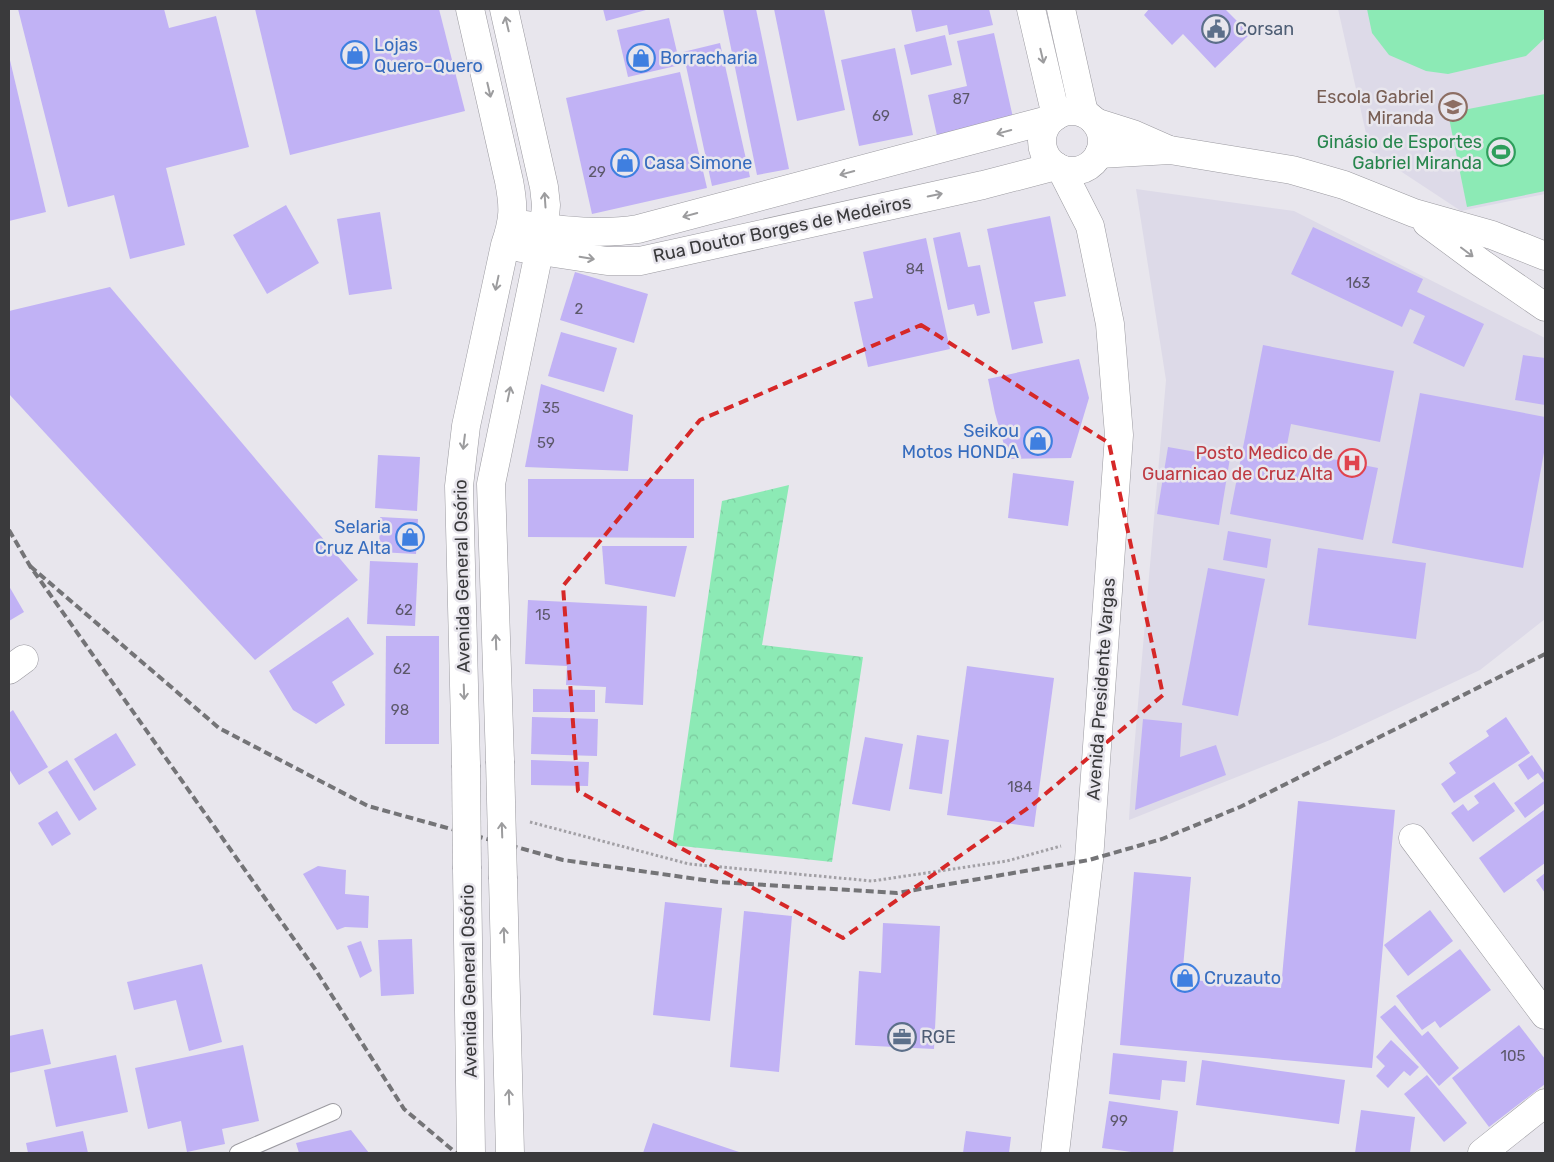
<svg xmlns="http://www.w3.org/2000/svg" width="1554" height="1162" font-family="Rubik,sans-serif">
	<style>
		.built { fill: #dddae8 }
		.forest { fill: url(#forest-crowns) }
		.pitch { fill: #8ceab5 }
		.building { fill: #c1b2f5 }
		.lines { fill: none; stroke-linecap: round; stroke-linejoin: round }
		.lane-casing { stroke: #9b9aa0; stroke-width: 18 }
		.street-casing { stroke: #9b9aa0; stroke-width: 29 }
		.secondary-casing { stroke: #9b9aa0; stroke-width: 29 }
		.path { stroke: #a2a0a5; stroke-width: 3; stroke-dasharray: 2.5 2.5; stroke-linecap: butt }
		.lane { stroke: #fff; stroke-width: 16 }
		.street { stroke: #fff; stroke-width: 28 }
		.secondary { stroke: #fff; stroke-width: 28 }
		.rail { stroke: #747477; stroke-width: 4; stroke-dasharray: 8 4; stroke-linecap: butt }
		.secondary-bridge-casing { stroke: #9b9aa0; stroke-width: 29; stroke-linecap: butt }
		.secondary-bridge { stroke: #fff; stroke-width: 28 }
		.oneway { stroke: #9c9c9e }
		.marked { fill: none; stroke: #d62828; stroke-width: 4; stroke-dasharray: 10 6; stroke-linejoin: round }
		.labels { text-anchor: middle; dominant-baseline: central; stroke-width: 5; stroke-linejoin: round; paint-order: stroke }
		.number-label { font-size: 15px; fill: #5c586a }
		.service-label { font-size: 18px; fill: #4e5e75; stroke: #e8e6ed; text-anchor: start }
		.shop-label { font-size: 18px; fill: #366cbe; stroke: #e8e6ed; text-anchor: start }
		.education-label { font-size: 18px; fill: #785e54; stroke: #e8e6ed; text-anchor: end }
		.leisure-label { font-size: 18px; fill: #27864d; stroke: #e8e6ed; text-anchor: end }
		.street-label { font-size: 18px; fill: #3a3a3c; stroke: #e8e6ed }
		.health-label { font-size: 18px; fill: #be3a42; stroke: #e8e6ed; text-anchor: end }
	</style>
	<defs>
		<pattern id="forest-crowns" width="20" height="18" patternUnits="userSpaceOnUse" patternTransform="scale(1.25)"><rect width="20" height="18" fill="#8ceab5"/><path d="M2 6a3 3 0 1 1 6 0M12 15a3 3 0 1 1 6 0" fill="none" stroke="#7ac99d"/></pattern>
	</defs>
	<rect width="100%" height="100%" fill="#e8e6ed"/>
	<g class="built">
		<polygon points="1338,9 1545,9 1545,194 1461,211 1370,151"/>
		<polygon points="1136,189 1294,211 1545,338 1545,619 1480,670 1330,740 1129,820 1131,785 1166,380"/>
	</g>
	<polygon class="forest" points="789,485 762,645 863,657 832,862 672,845 722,501"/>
	<g class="pitch">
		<polygon points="1367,9 1545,9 1545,38 1526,56 1448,74 1426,71 1389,55 1372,33"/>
		<polygon points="1545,94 1545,191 1467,207 1448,113"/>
	</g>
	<g class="building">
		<polygon points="18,9 164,9 169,28 216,16 249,147 166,168 185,245 130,259 114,195 68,207"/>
		<polygon points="255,9 439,9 465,111 290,155"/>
		<polygon points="603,9 646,9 646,10 606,21"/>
		<polygon points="723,9 756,9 789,169 757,175"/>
		<polygon points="774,9 824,9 845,110 797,121"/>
		<polygon points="911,9 989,9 993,25 949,35 947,25 916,32"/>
		<polygon points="1149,9 1225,9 1250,34 1215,68 1183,34 1172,45 1144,15"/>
		<polygon points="669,18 680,65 628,77 617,30"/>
		<polygon points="994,33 1014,122 938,140 928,95 967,86 957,41"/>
		<polygon points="945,35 952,65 911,75 904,45"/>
		<polygon points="720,43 750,177 712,186 683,52"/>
		<polygon points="895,48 913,135 859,146 841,60"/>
		<polygon points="9,56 46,212 9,221"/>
		<polygon points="680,72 707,188 592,214 566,98"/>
		<polygon points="286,205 319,263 267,294 233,235"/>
		<polygon points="380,212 392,289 349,295 337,219"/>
		<polygon points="1050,216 1066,296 1034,302 1043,343 1012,350 987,229"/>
		<polygon points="1313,227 1423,279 1417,292 1484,324 1464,367 1413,343 1425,316 1410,309 1402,327 1291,274"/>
		<polygon points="960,232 968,267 980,265 990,313 977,316 974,304 948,310 933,238"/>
		<polygon points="926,238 950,349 868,367 854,302 873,298 863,252"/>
		<polygon points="575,272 648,294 634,343 560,320"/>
		<polygon points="110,287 358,580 255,660 9,394 9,311"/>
		<polygon points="561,332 617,348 604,392 548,376"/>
		<polygon points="1263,345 1394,371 1380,442 1291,424 1286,450 1378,468 1363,540 1230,514"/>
		<polygon points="1523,355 1545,358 1545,405 1515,400"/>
		<polygon points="1079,359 1089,398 1071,458 1008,459 995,413 988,379"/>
		<polygon points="541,384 633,415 628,471 525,467"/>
		<polygon points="1420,393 1545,417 1545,447 1523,568 1392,543"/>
		<polygon points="1168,447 1230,458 1219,525 1157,514"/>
		<polygon points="378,455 420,457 417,511 375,508"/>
		<polygon points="1013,473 1074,481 1068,526 1008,518"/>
		<polygon points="528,479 694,479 694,538 528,537"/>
		<polygon points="380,517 418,519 416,554 379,552"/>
		<polygon points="1228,531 1271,539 1267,568 1223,560"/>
		<polygon points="602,546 687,546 675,597 605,584"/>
		<polygon points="1318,548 1426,563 1416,639 1308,625"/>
		<polygon points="370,561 418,563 415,626 367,624"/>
		<polygon points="1208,568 1265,579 1238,716 1182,705"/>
		<polygon points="9,586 24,612 9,621"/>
		<polygon points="528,600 647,606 643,705 605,703 606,687 566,685 567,666 525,664"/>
		<polygon points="348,617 374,654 332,682 345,705 316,724 293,710 269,671"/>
		<polygon points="386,636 439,636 439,744 385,744"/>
		<polygon points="967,666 1054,678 1034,827 947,815"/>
		<polygon points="533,689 595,690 595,712 533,712"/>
		<polygon points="13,710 48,767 19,785 9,769 9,713"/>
		<polygon points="532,717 598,719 597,756 531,754"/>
		<polygon points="1506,717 1530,753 1454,803 1441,784 1456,773 1449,763 1489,736 1486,731"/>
		<polygon points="1143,719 1182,723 1180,757 1216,745 1226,775 1135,810"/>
		<polygon points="116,733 136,765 94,791 74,759"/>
		<polygon points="917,735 949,740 942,794 909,789"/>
		<polygon points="865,737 903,744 890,811 852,804"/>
		<polygon points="1532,755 1545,774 1545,803 1525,818 1514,803 1544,781 1538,773 1528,780 1518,765"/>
		<polygon points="67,760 97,809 79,821 48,772"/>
		<polygon points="531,760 589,762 588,786 531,785"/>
		<polygon points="1494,782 1515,811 1473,842 1451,813 1463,804 1468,811 1479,803 1474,796"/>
		<polygon points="1298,801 1395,810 1372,1068 1120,1045 1134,872 1191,877 1182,979 1281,988"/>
		<polygon points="1544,810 1545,863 1504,893 1479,858"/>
		<polygon points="57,811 71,834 52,846 38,823"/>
		<polygon points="318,866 346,870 345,894 369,896 368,928 345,927 337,930 303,874"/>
		<polygon points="1545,873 1545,893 1536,880"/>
		<polygon points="665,902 722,908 710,1021 653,1015"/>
		<polygon points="1430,910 1453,941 1408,976 1384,945"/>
		<polygon points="744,911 792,916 779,1072 730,1067"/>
		<polygon points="883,923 940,926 934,1049 855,1045 859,971 881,973"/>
		<polygon points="412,939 414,994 381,996 378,940"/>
		<polygon points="361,941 372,971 360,978 347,946"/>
		<polygon points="1460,949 1491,990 1440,1028 1435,1021 1422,1030 1396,996"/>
		<polygon points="202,964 222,1042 189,1051 176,1000 134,1010 127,982"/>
		<polygon points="1395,1005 1422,1036 1428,1031 1459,1068 1439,1086 1380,1017"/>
		<polygon points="1519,1025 1545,1059 1545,1084 1489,1127 1452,1078"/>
		<polygon points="43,1029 51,1064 9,1073 9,1036"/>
		<polygon points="1391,1040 1419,1067 1410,1076 1404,1071 1388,1088 1376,1076 1385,1066 1376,1057"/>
		<polygon points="243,1045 259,1121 222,1129 225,1144 187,1152 181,1121 148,1129 135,1068"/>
		<polygon points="1113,1053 1187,1061 1185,1082 1162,1080 1160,1100 1109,1094"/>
		<polygon points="116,1055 128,1112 56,1127 44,1070"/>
		<polygon points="1202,1060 1345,1080 1339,1124 1196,1105"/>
		<polygon points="1427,1075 1467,1123 1444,1142 1404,1094"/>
		<polygon points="1109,1101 1178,1111 1173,1153 1139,1153 1102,1148"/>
		<polygon points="1361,1110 1415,1117 1410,1153 1355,1153"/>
		<polygon points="653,1123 742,1153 643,1153"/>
		<polygon points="351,1130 369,1153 299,1153 296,1143"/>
		<polygon points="83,1131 88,1153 28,1153 26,1143"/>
		<polygon points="966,1131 1011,1137 1009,1153 963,1153"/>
	</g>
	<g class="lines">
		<defs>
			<polyline id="lane" points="238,1153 333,1112"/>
			<g id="street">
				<polyline points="9,670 24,659"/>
				<polyline points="1413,838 1545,1015"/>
				<polyline points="1482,1153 1545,1103"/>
			</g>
			<g id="secondary">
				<polyline points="1031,9 1056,116"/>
				<polyline points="1061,9 1084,113"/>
				<circle cx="1072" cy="141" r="30"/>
				<polyline points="1095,122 1133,134 1167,149"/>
				<polyline points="1099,154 1170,150 1292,170 1344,185 1414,213 1492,235 1545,256"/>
				<polyline points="1427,223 1481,263 1545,307"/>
				<path d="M 526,225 C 562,231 602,235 638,229 L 1052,119"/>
				<polyline points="521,248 607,261 640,261 983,185 1056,166"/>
				<polyline points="500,761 491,484 544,228 546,205 544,187 504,9"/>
				<path d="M 466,765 L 459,486 L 466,426 L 505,245 C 514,219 514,207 509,181 L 470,9"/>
				<polyline points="467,869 471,1153"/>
				<polyline points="503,879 510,1153"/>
				<polyline points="1055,1153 1089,860 1119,435 1110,324 1090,226 1061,169"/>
			</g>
		</defs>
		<use href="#lane" class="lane-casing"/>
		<use href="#street" class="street-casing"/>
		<use href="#secondary" class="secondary-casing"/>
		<polyline class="path" points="530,822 689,864 872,881 1007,861 1061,846"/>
		<use href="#lane" class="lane"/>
		<use href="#street" class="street"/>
		<use href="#secondary" class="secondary"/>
		<g class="rail">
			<polyline points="9,530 30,566 315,969 404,1109 456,1153"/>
			<polyline points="30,566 219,728 368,806 563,860 718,882 897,893 1089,860 1162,839 1240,807 1545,654"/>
		</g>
		<defs>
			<g id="secondary-bridge">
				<polyline points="500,761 503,879"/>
				<polyline points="466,765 467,869"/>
			</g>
		</defs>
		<use href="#secondary-bridge" class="secondary-bridge-casing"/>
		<use href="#secondary-bridge" class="secondary-bridge"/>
	</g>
	<defs><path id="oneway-shaft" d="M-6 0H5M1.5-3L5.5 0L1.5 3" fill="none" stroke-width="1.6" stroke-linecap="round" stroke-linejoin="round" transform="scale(1.25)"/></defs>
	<g class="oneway">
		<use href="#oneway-shaft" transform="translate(507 24) rotate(-103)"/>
		<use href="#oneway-shaft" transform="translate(1042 56) rotate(77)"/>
		<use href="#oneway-shaft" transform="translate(489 90) rotate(77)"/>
		<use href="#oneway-shaft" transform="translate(1004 132) rotate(165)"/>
		<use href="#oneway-shaft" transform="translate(847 173) rotate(165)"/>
		<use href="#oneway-shaft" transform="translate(935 195) rotate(-12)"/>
		<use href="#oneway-shaft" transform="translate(545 200) rotate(-94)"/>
		<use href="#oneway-shaft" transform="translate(690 215) rotate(165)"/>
		<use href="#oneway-shaft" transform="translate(1467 252) rotate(37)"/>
		<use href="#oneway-shaft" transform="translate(587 258) rotate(9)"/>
		<use href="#oneway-shaft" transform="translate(497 283) rotate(102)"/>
		<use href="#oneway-shaft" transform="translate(509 394) rotate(-78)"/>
		<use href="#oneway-shaft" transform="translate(464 442) rotate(97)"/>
		<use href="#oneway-shaft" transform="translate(496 642) rotate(-92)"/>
		<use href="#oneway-shaft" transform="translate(464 692) rotate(88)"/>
		<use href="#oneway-shaft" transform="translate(502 830) rotate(-92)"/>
		<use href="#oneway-shaft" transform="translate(504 935) rotate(-92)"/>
		<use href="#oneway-shaft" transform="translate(509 1097) rotate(-92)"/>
	</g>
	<path class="marked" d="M 921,325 L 1109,443 L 1163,695 L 1031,806 L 843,938 L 578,791 L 563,586 L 700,420 Z"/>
	<defs>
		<symbol id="civic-ring" viewBox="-11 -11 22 22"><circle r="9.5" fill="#e8e6ed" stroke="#5c6f8a" stroke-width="1.5"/><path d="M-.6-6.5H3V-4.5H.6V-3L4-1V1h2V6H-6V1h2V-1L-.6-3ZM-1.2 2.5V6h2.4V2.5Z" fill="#5c6f8a"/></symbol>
		<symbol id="shop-ring" viewBox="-11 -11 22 22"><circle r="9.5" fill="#e8e6ed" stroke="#3f7fe0" stroke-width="1.5"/><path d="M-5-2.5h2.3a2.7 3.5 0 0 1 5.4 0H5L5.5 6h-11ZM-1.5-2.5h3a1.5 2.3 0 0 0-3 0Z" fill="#3f7fe0"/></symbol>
		<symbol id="school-ring" viewBox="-11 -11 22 22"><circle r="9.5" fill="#e8e6ed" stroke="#8d6e63" stroke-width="1.5"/><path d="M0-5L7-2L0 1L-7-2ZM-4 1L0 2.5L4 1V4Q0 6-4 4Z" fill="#8d6e63"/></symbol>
		<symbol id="stadium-ring" viewBox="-11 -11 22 22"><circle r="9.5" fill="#e8e6ed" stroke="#2e9e5b" stroke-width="1.5"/><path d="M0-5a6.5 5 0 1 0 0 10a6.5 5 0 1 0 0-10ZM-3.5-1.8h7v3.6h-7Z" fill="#2e9e5b"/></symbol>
		<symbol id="hospital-ring" viewBox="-11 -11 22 22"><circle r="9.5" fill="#e8e6ed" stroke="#e0444e" stroke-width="1.5"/><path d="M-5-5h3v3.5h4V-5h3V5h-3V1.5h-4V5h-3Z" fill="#e0444e"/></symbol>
		<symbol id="office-ring" viewBox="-11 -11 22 22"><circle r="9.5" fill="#e8e6ed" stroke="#5c6f8a" stroke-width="1.5"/><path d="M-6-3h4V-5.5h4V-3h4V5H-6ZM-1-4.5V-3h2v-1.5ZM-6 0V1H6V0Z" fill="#5c6f8a"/></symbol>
	</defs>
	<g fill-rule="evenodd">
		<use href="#civic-ring" x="1200" y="13" width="32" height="32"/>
		<use href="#shop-ring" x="339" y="39" width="32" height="32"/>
		<use href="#shop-ring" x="625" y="42" width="32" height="32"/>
		<use href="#school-ring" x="1437" y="91" width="32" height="32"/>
		<use href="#stadium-ring" x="1485" y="136" width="32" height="32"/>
		<use href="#shop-ring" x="609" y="147" width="32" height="32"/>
		<use href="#shop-ring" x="1022" y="425" width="32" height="32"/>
		<use href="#hospital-ring" x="1336" y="447" width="32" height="32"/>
		<use href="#shop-ring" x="394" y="521" width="32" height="32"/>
		<use href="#shop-ring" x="1169" y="962" width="32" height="32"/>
		<use href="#office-ring" x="886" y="1021" width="32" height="32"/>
	</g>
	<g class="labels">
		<g class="number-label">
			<text x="961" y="99">87</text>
			<text x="881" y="116">69</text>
			<text x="597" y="172">29</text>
			<text x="915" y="269">84</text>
			<text x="1358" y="283">163</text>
			<text x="579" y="309">2</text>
			<text x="551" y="408">35</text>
			<text x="546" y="443">59</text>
			<text x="404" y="610">62</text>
			<text x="543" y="615">15</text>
			<text x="402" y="669">62</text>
			<text x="400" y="710">98</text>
			<text x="1020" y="787">184</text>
			<text x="1513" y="1056">105</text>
			<text x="1119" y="1121">99</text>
		</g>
		<g class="service-label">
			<text x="1235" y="29">Corsan</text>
			<text x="921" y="1037">RGE</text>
		</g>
		<g class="shop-label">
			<text x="374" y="45">Lojas<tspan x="374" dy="21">Quero-Quero</tspan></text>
			<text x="660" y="58">Borracharia</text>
			<text x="644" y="163">Casa Simone</text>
			<text x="1019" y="431" text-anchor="end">Seikou<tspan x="1019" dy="21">Motos HONDA</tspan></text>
			<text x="391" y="527" text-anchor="end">Selaria<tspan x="391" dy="21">Cruz Alta</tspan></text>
			<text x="1204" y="978">Cruzauto</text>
		</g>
		<g class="education-label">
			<text x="1434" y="97">Escola Gabriel<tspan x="1434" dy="21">Miranda</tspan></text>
		</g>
		<g class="leisure-label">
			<text x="1482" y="142">Ginásio de Esportes<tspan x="1482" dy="21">Gabriel Miranda</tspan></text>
		</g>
		<g class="street-label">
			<text transform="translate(782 229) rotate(-12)">Rua Doutor Borges de Medeiros</text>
			<text transform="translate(462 576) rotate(-91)">Avenida General Osório</text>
			<text transform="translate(1101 689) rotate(-86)">Avenida Presidente Vargas</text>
			<text transform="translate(469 981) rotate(-91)">Avenida General Osório</text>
		</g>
		<g class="health-label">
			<text x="1333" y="453">Posto Medico de<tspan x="1333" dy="21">Guarnicao de Cruz Alta</tspan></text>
		</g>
	</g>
	<rect width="1554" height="1162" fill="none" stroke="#3a3a3c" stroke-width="20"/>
</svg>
